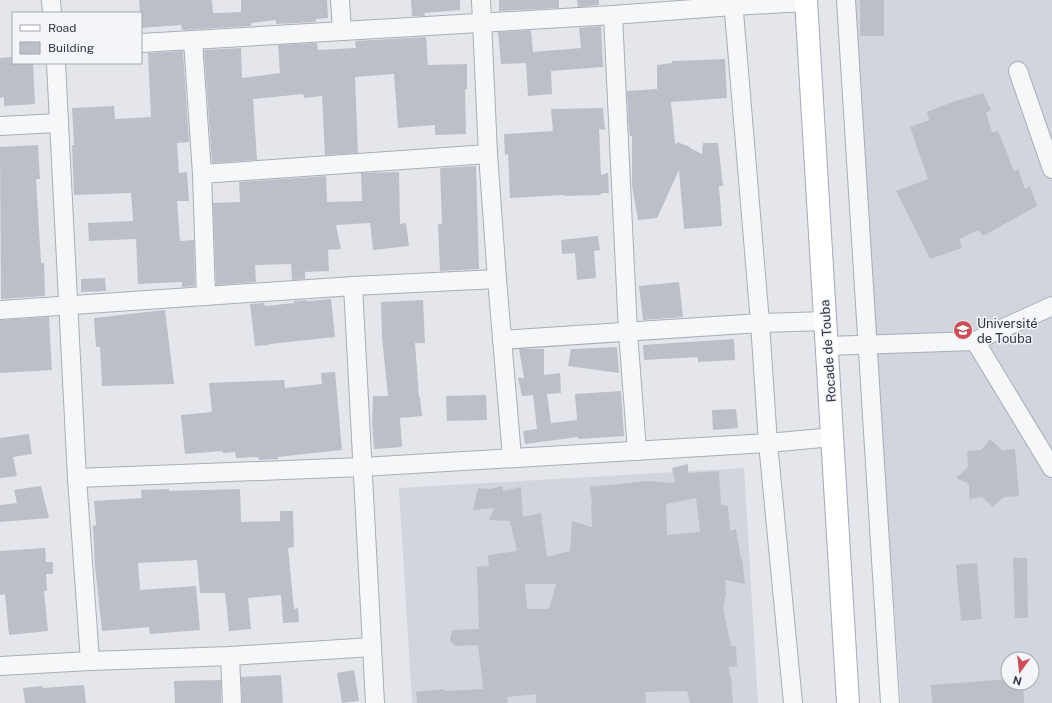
<svg xmlns="http://www.w3.org/2000/svg" width="1052" height="703" font-family="'Public Sans',sans-serif">
	<style>
		.built { fill: #d2d5dd; fill-rule: evenodd }
		.building { fill: #bbbfc8; fill-rule: evenodd }
		.lines { fill: none; stroke-linecap: round; stroke-linejoin: round }
		.street-casing { stroke: #a9adb5; stroke-width: 20 }
		.primary-casing { stroke: #a3aab6; stroke-width: 24 }
		.street { stroke: #f6f7f9; stroke-width: 18 }
		.primary { stroke: #fff; stroke-width: 22 }
		.labels { text-anchor: middle; dominant-baseline: central; stroke-width: 3; stroke-linejoin: round; paint-order: stroke }
		.poi-label { font-size: 13px; fill: #2c3343; stroke: #f3f5f8; text-anchor: start }
		.street-label { font-size: 13px; fill: #2c3343; stroke: #f3f5f8 }
	</style>
	<rect width="100%" height="100%" fill="#e4e6eb"/>
	<g class="built">
		<path d="M 851,0 L 1052,0 L 1052,703 L 901,703 ZM 1008,659 L 1032,659 L 1032,683 L 1008,683 Z"/>
		<polygon points="744,468 758,703 412,703 399,488"/>
	</g>
	<g class="building">
		<polygon points="139,0 212,0 213,13 241,12 241,0 327,0 328,18 316,19 316,22 276,24 276,20 251,23 251,26 182,30 181,25 141,28"/>
		<polygon points="411,0 460,0 460,10 424,13 425,16 412,16"/>
		<polygon points="499,0 559,0 559,8 499,11"/>
		<polygon points="577,0 599,0 599,5 578,7"/>
		<rect x="860" y="0" width="24" height="36"/>
		<polygon points="601,26 603,67 551,71 552,94 528,96 526,63 501,64 498,32 531,30 533,52 581,48 579,28"/>
		<polygon points="426,37 428,65 467,64 467,89 465,89 466,134 435,135 435,125 398,128 394,74 355,77 358,153 325,155 322,96 304,98 303,94 253,99 257,160 212,163 204,50 241,48 242,78 280,73 278,45 317,43 318,50 356,48 355,41"/>
		<polygon points="183,51 189,142 177,143 179,173 187,172 189,201 177,201 180,241 194,240 195,286 182,287 182,282 138,284 136,239 89,241 88,223 133,221 131,193 74,195 72,145 74,145 72,108 114,106 115,119 151,117 148,53"/>
		<polygon points="13,57 13,63 33,63 35,104 4,106 4,97 0,98 0,58"/>
		<polygon points="725,59 727,98 671,102 675,143 677,144 677,142 690,147 690,148 702,154 703,143 718,143 723,186 719,186 722,226 684,229 679,170 657,218 638,220 632,186 632,136 630,136 629,130 627,91 657,89 657,65 672,63 672,61"/>
		<polygon points="983,93 991,110 986,113 992,132 998,131 1014,171 1018,169 1025,189 1030,186 1037,206 983,236 978,230 959,239 962,248 930,259 896,191 928,179 910,127 929,120 927,112 955,101"/>
		<polygon points="603,108 605,130 599,129 601,175 608,173 609,193 602,193 600,195 564,196 564,195 510,198 508,154 505,155 504,134 553,131 551,109"/>
		<polygon points="38,145 40,179 36,179 41,263 44,263 45,296 1,299 0,147"/>
		<polygon points="476,166 479,269 440,271 438,224 442,224 440,168"/>
		<polygon points="399,172 400,224 406,223 409,246 373,250 370,223 336,225 341,249 328,250 329,271 305,272 305,279 292,280 291,264 255,265 256,282 216,285 213,203 240,202 239,182 326,176 327,202 362,201 361,173"/>
		<polygon points="598,236 600,250 594,251 596,278 577,280 575,253 562,254 561,240"/>
		<polygon points="105,278 106,291 81,292 81,279"/>
		<polygon points="679,282 683,317 643,320 639,286"/>
		<polygon points="331,299 335,337 269,344 269,345 255,346 250,304 264,303 265,306 294,303 294,301 306,300 307,301"/>
		<polygon points="423,300 425,343 415,343 419,397 420,397 422,416 400,418 402,447 374,449 372,422 373,396 388,396 382,337 381,302"/>
		<polygon points="165,310 174,384 102,386 100,347 96,347 94,318"/>
		<polygon points="49,317 52,370 0,373 0,320"/>
		<polygon points="734,339 735,360 698,362 698,357 644,360 643,345"/>
		<polygon points="617,347 619,373 568,366 571,349"/>
		<polygon points="519,349 544,349 544,375 560,373 561,393 547,394 551,423 577,420 575,394 621,391 624,436 578,439 578,437 525,444 523,431 537,429 533,395 522,396 518,378 524,378"/>
		<polygon points="335,372 342,450 278,457 278,459 259,460 258,457 236,458 235,452 223,453 222,451 185,454 181,415 212,412 209,383 284,380 285,388 322,384 321,373"/>
		<polygon points="486,395 487,420 447,421 446,396"/>
		<polygon points="736,409 738,428 713,430 712,410"/>
		<polygon points="29,434 32,454 13,457 17,476 0,478 0,438"/>
		<polygon points="990,439 1002,450 1015,449 1019,496 1004,497 993,507 982,497 969,499 969,484 956,478 968,467 967,451 981,450"/>
		<path d="M 688,464 L 688,473 L 719,471 L 721,505 L 728,506 L 730,531 L 736,529 L 741,559 L 742,559 L 745,584 L 725,580 L 726,594 L 723,608 L 731,646 L 736,646 L 737,666 L 728,667 L 731,677 L 733,703 L 690,703 L 687,691 L 645,692 L 646,703 L 536,703 L 536,694 L 507,697 L 508,703 L 417,703 L 416,692 L 444,689 L 444,691 L 483,689 L 478,645 L 456,646 L 450,641 L 452,630 L 479,629 L 477,567 L 489,566 L 488,555 L 517,551 L 510,521 L 489,520 L 494,508 L 473,510 L 478,488 L 490,489 L 502,486 L 503,491 L 521,487 L 523,517 L 541,513 L 547,557 L 570,551 L 572,521 L 592,527 L 591,505 L 592,505 L 590,487 L 647,481 L 675,483 L 672,468 ZM 696,498 L 700,532 L 667,535 L 666,504 ZM 525,584 L 556,584 L 549,609 L 527,609 Z"/>
		<polygon points="41,486 49,518 0,522 0,505 17,503 14,490"/>
		<polygon points="169,489 169,491 240,489 241,522 280,521 280,511 293,511 294,547 288,548 294,609 298,608 299,622 283,623 281,595 248,598 251,629 229,631 225,593 200,593 197,560 138,563 140,590 196,586 200,630 150,634 149,627 102,631 95,567 93,526 96,525 94,501 142,498 141,490"/>
		<polygon points="45,548 46,562 53,562 53,574 46,574 47,591 44,591 48,631 9,635 5,594 0,595 0,551"/>
		<polygon points="1013,558 1027,558 1028,618 1015,618"/>
		<polygon points="977,563 982,619 961,621 956,565"/>
		<polygon points="354,670 359,701 342,703 337,673"/>
		<polygon points="281,675 283,703 242,703 241,677"/>
		<polygon points="1008,679 1008,683 1023,683 1024,703 932,703 931,685"/>
		<polygon points="221,680 221,703 175,703 174,681"/>
		<polygon points="84,685 86,703 25,703 23,688 42,686 43,688"/>
	</g>
	<g class="lines">
		<defs>
			<g id="street">
				<polyline points="51,0 52,13"/>
				<polyline points="340,0 342,31"/>
				<polyline points="481,0 488,154 497,279 512,457"/>
				<polyline points="733,0 760,323 768,443 793,703"/>
				<polyline points="846,0 890,703"/>
				<polyline points="613,15 628,332 637,451"/>
				<polyline points="193,41 202,174 206,296"/>
				<polyline points="141,43 613,15 733,6 806,2"/>
				<polyline points="56,63 77,478 90,661"/>
				<polyline points="1018,71 1052,169"/>
				<polyline points="0,126 58,123"/>
				<polyline points="202,174 488,154"/>
				<polyline points="353,286 375,703"/>
				<polyline points="0,310 353,286 497,279"/>
				<polyline points="502,340 760,323 826,321"/>
				<polyline points="975,341 1052,468"/>
				<polyline points="827,346 975,341 1052,306"/>
				<polyline points="77,478 362,467 768,443 833,437"/>
				<polyline points="230,656 232,703"/>
				<polyline points="0,666 90,661 230,656 372,647"/>
			</g>
			<polyline id="primary" points="806,0 848,703"/>
		</defs>
		<use href="#street" class="street-casing"/>
		<use href="#primary" class="primary-casing"/>
		<use href="#street" class="street"/>
		<use href="#primary" class="primary"/>
	</g>
	<defs>
		<symbol id="school-disc" viewBox="-11 -11 22 22"><circle r="9.5" fill="#ca4f5a" stroke="#f3f5f8"/><path d="M0-5L7-2L0 1L-7-2ZM-4 1L0 2.5L4 1V4Q0 6-4 4Z" fill="#fff"/></symbol>
	</defs>
	<g fill-rule="evenodd">
		<use href="#school-disc" x="952" y="319" width="22" height="22"/>
	</g>
	<g class="labels">
		<g class="poi-label">
			<text x="977" y="323">Université<tspan x="977" dy="15">de Touba</tspan></text>
		</g>
		<g class="street-label">
			<text transform="translate(828 351) rotate(-94)">Rocade de Touba</text>
		</g>
	</g>
	<rect x="12" y="12" width="130" height="52" fill="#f3f5f8" stroke="#a3a7b0"/>
	<rect x="20" y="25" width="20" height="6" fill="#ffffff" stroke="#a3a7b0"/>
	<text x="48" y="32" font-size="12" fill="#2c3343">Road</text>
	<rect x="20" y="42" width="20" height="12" fill="#bbbfc8" stroke="#a3a7b0"/>
	<text x="48" y="52" font-size="12" fill="#2c3343">Building</text>
	<g transform="translate(1020 671) rotate(195)"><circle r="19" fill="#f3f5f8" stroke="#a3a7b0"/>
	<path d="M0-3L7 15L0 10L-7 15Z" fill="#ca4f5a"/>
	<text y="-6" font-size="11" font-weight="bold" text-anchor="middle" fill="#2c3343">N</text>
	</g>
</svg>
